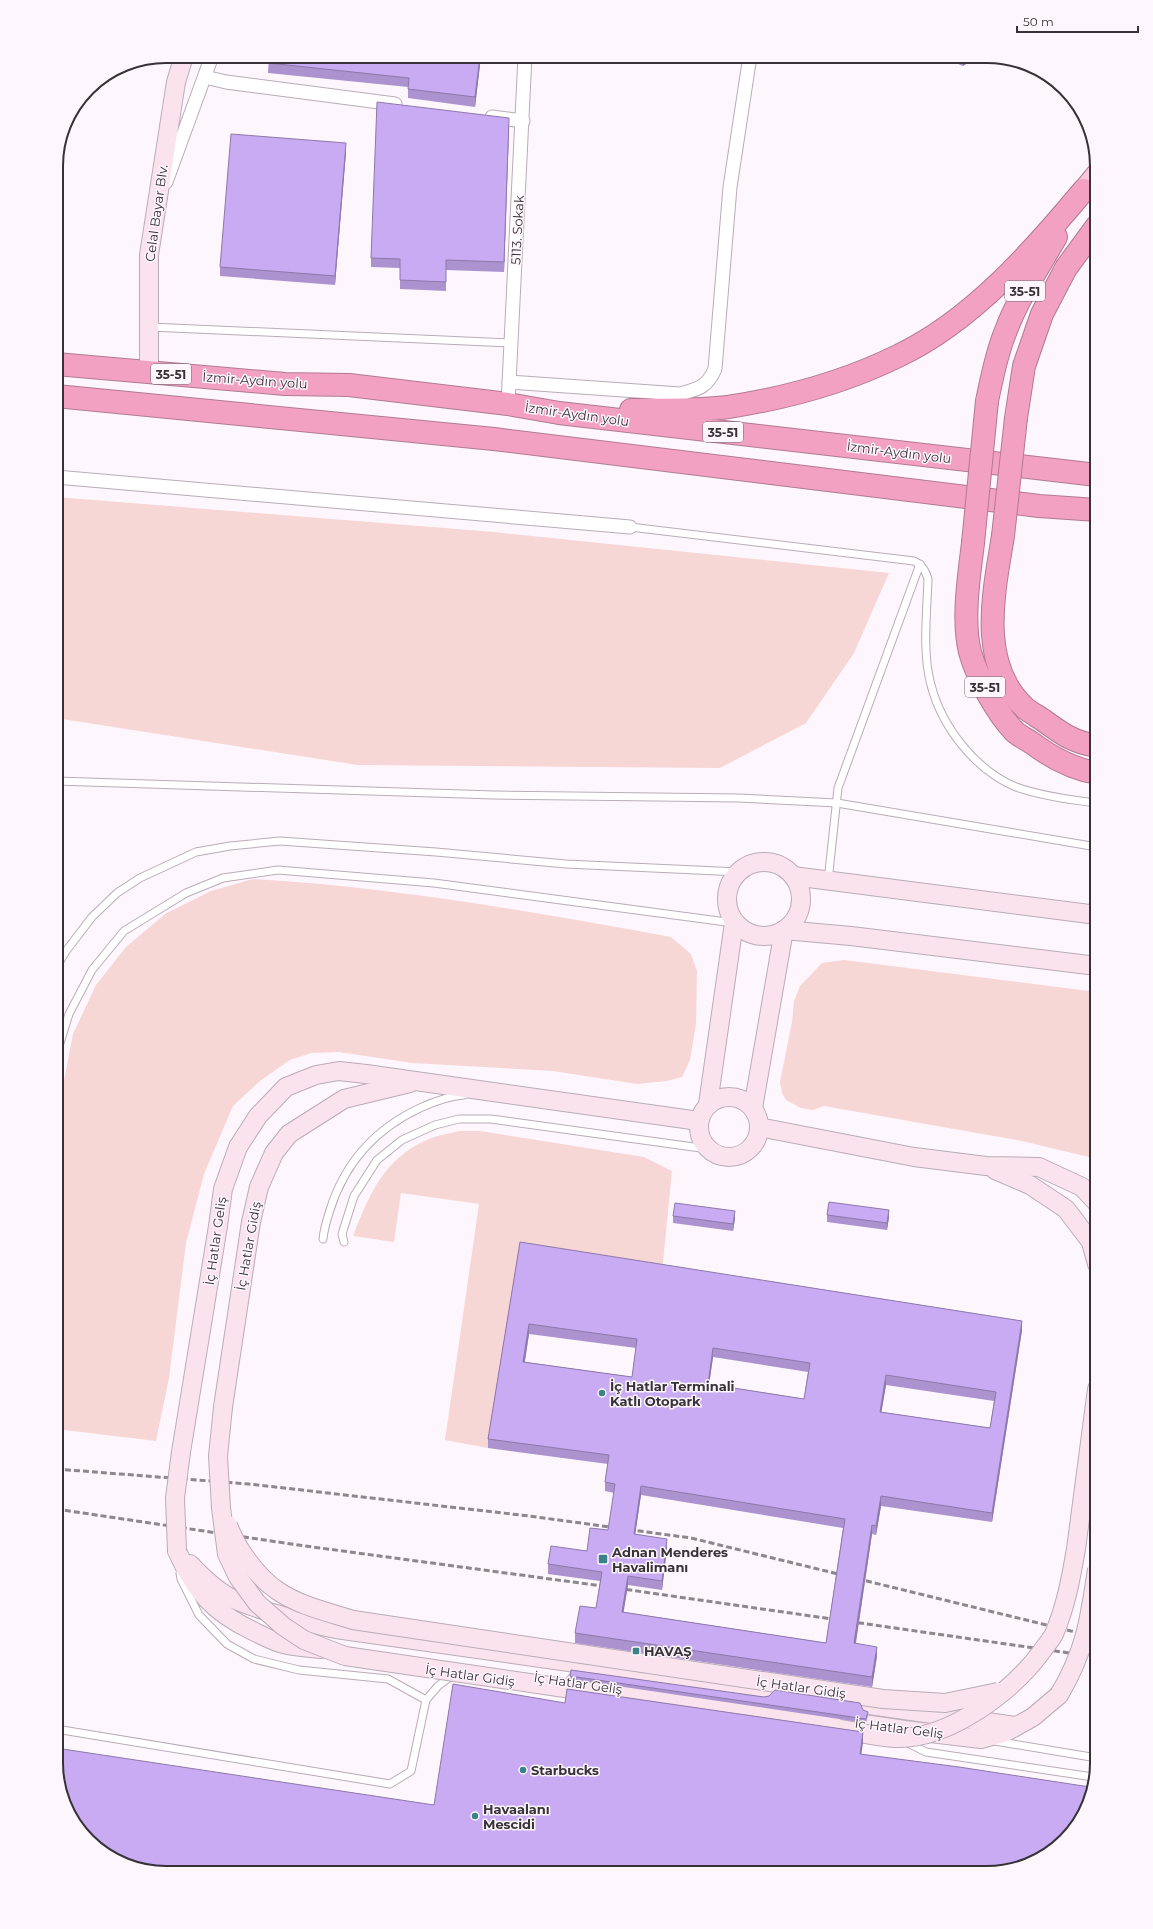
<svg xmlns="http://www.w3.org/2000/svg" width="1153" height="1929" font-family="Montserrat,sans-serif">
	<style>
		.green { fill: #f7d6d6 }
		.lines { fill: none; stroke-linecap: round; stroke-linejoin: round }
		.lane-casing { stroke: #b9acb7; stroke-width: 9 }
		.street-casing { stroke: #b9acb7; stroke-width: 15 }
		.secondary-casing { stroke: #b9acb7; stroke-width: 20 }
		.primary-casing { stroke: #b17a91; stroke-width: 23 }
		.highway-casing { stroke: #b17a91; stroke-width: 24 }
		.lane { stroke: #fff; stroke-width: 7 }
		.street { stroke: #fff; stroke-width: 13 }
		.secondary { stroke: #fbe3ed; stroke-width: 18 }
		.primary { stroke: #f8c7da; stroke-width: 21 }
		.highway { stroke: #f3a1c2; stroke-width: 22 }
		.rail { stroke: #8c878c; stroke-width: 3; stroke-dasharray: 6 3; stroke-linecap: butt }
		.secondary-bridge-casing { stroke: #b9acb7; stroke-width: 20; stroke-linecap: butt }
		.highway-bridge-casing { stroke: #b17a91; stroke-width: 24; stroke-linecap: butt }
		.secondary-bridge { stroke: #fbe3ed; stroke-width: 18 }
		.highway-bridge { stroke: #f3a1c2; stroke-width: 22 }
		.wall { fill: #ac93d0; fill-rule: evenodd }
		.shaded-wall { fill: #8c78a9 }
		.building { fill: #c8abf2; stroke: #8c78a9; fill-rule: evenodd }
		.poi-dot { fill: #3a8287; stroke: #fef6fd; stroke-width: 1.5 }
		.labels { text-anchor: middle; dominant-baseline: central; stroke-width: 3; stroke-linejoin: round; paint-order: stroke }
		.shield { fill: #fef6fd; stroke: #726d72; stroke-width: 1 }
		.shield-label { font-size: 12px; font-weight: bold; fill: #363236 }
		.street-label { font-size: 13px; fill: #363236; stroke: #fef6fd }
		.poi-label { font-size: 13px; font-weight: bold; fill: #363236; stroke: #fef6fd; text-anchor: start }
		.rim { fill: none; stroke: #363236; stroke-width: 2 }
	</style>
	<rect width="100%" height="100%" fill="#fef6fd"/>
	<g class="green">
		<polygon points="56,497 494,532 889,573 854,653 806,723 720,768 358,765 56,718"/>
		<path d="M 253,879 C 394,887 533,912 671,937 L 691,954 L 697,971 L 696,1024 L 690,1060 L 682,1077 L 667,1081 L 637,1084 L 553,1071 L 412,1063 L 339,1052 L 311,1053 L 290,1060 L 260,1081 L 233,1106 L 204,1174 L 186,1243 L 169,1378 L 156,1441 L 56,1429 L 56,1122 L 73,1034 L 96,985 L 126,947 L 165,914 L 211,891 Z"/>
		<polygon points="844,960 1097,992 1097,1159 1022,1141 824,1106 813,1110 801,1108 786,1100 782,1093 780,1082 792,1022 794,1001 800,986 822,963"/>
		<path d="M 459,1131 L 480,1131 L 644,1157 L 672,1171 L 662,1273 L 520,1251 L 488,1448 L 445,1440 L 479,1204 L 401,1193 L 394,1242 L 353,1236 C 370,1193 384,1158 429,1139 C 438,1135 449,1134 459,1131 Z"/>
	</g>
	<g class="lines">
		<defs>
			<g id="lane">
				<polyline points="150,327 511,343"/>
				<path d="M 630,527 L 914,561 C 923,566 925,570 928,579 C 927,613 922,652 931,685 C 942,727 975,770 1016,787 C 1041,796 1071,800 1097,803"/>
				<polyline points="56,781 494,795 739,798 837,803 1097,847"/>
				<polyline points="828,881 838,788 920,564"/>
				<polyline points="56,968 66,951 92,917 117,893 140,878 196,852 230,846 280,841 436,852 566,864 739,872"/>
				<polyline points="56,1056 69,1014 92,970 124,931 186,893 223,878 278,870 434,883 734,923"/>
				<path d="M 323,1239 C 324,1229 327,1219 330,1210 C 345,1162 375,1129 420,1108 C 433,1102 449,1096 464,1095"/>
				<polyline points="344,1242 342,1234 354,1196 377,1160 402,1140 435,1125 459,1119 491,1119 708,1149"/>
				<polyline points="180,1573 181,1579 199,1615 227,1644 254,1659 299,1670 388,1679 426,1700 438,1686 454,1674"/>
				<polyline points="56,1729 390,1784 411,1771 426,1700"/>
				<polyline points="995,1741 1097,1758"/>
				<polyline points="906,1742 926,1752 1093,1777"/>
			</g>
			<g id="street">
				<polyline points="205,77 226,82 395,104"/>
				<polyline points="492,117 523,121"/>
				<polyline points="166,182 212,56"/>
				<path d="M 509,382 L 680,394 C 699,389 707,387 715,369 L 730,187 L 750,56"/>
				<polyline points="508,404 525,56"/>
				<polyline points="56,477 630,527"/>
			</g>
			<g id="secondary">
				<polyline points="149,373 149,255 176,82 184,56"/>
				<circle cx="764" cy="899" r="37"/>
				<polyline points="793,876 1097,915"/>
				<polyline points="784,930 851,936 1097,966"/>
				<circle cx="729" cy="1127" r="30"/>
				<polyline points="708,1104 734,923"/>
				<polyline points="753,1108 784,930"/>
				<polyline points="759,1127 914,1157 986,1166 1039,1167 1082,1187 1097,1203"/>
				<polyline points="995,1170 1030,1185 1066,1209 1091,1242 1097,1264"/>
				<polyline points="223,1407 251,1222 259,1187 274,1153 289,1134 344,1099 410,1083"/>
				<polyline points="181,1452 218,1226 223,1189 238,1147 258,1116 286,1087 316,1075 339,1071 366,1074 699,1121"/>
				<polyline points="1076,1549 1097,1389"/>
				<path d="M 177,1551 C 195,1591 213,1612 253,1631 C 263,1636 276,1643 287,1645 C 298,1647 310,1648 321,1649"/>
				<path d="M 190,1564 C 202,1577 217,1591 233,1599 C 266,1613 301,1621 336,1629 L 765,1690"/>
				<polyline points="575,1682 905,1730 981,1739 1006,1732 1033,1717 1059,1695"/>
				<polyline points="870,1705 1015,1726"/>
			</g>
			<polyline id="primary" points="1084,190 1097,174"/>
			<g id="highway">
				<polyline points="56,364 285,384 349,385 508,404 559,413 1097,475"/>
				<polyline points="56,396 494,439 1039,506 1097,510"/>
				<path d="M 987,401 C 992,378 996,355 1005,333 C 1017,300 1038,268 1056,237"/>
				<path d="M 631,410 C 661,409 699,411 728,407 C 787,398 845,382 898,356 C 972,321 1033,251 1084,190"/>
				<polyline points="1016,418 1024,366 1042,314 1066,268 1097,226"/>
				<path d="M 1003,536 C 994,592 977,664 1025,708 C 1030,712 1037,716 1043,720 C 1062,734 1073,742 1097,746"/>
				<path d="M 973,543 C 969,576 962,620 970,652 C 977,677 996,712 1014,731 C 1019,736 1026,739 1032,743 C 1052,758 1072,769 1097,773"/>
			</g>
		</defs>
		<use href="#lane" class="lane-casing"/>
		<use href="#street" class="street-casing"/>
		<use href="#secondary" class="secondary-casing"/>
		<use href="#primary" class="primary-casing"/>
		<use href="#highway" class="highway-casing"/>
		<use href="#lane" class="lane"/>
		<use href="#street" class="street"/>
		<use href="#secondary" class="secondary"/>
		<use href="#primary" class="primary"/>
		<use href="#highway" class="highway"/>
		<g class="rail">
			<polyline points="56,1469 249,1484 529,1516 691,1538 1071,1631 1097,1636"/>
			<polyline points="56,1509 298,1545 595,1585 1097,1657"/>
		</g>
		<defs>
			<g id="secondary-bridge">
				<polyline points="223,1407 218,1456 221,1508 227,1554 238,1577 257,1603 283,1626 304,1640 345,1656 592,1692"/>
				<path d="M 228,1525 C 236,1548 258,1578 278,1591 C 300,1606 328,1612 353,1620 L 883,1699 L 945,1703 L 998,1692"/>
				<polyline points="177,1551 175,1498 181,1452"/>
				<path d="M 1059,1695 C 1085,1652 1090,1618 1097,1569"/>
				<path d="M 839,1729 C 858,1732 879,1738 899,1738 C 951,1738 1013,1691 1042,1651 C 1046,1645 1051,1640 1054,1634 C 1066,1606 1071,1578 1076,1549"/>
			</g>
			<g id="highway-bridge">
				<polyline points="1003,536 1016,418"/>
				<polyline points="973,543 987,401"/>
			</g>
		</defs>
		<use href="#secondary-bridge" class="secondary-bridge-casing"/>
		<use href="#highway-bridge" class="highway-bridge-casing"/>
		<use href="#secondary-bridge" class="secondary-bridge"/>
		<use href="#highway-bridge" class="highway-bridge"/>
	</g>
	<g class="wall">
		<polygon points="269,56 481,56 475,107 408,98 408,87 268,73"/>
		<polygon points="938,56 977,56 963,66"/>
		<polygon points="509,127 504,272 446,270 446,291 400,289 400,268 371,267 371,258"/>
		<polygon points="346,152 335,285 220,276 220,267"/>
		<polygon points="827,1215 889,1217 887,1230 827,1222"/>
		<polygon points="673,1216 735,1218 733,1231 673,1223"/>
		<path d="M 520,1242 L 1022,1330 L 992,1522 L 881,1506 L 876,1535 L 872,1534 L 856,1643 L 877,1656 L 872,1687 L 575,1643 L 575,1633 L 596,1608 L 600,1581 L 548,1574 L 548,1564 L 587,1551 L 608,1530 L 614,1493 L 605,1491 L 605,1482 L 608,1464 L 488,1448 L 488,1439 ZM 529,1334 L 636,1348 L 632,1377 L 525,1362 ZM 713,1357 L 808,1372 L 804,1399 L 709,1384 ZM 886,1385 L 994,1401 L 990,1428 L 881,1412 ZM 641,1495 L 843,1528 L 826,1643 L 623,1612 L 628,1585 L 662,1590 L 667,1548 L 635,1534 Z"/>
		<polygon points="570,1676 764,1697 863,1710 868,1715 866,1723 570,1679"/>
	</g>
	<g class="shaded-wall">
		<polygon points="480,56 481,56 475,107 475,97"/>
		<polygon points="963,56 977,56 963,66"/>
		<polygon points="509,118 509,127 504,272 504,262"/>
		<polygon points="346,143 346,152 335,285 335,276"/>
		<polygon points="889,1210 889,1217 887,1230 887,1223"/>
		<polygon points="735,1211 735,1218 733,1231 733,1224"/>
		<polygon points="1022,1321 1022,1330 992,1522 992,1513"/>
		<polygon points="529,1324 529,1334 523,1371 523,1362"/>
		<polygon points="713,1348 713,1357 708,1393 708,1384"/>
		<polygon points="886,1375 886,1385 880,1421 880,1412"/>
		<polygon points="641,1486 641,1495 634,1543 634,1534"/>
		<polygon points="881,1496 881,1506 876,1535 876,1526"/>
		<polygon points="872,1525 872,1534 854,1653 854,1643"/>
		<polygon points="667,1539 667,1548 662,1590 662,1581"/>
		<polygon points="628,1576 628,1585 622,1622 622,1612"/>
		<polygon points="877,1647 877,1656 872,1687 872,1677"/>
		<polygon points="863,1732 863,1743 860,1764 860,1754"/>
	</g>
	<g class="building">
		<polygon points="269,56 480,56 475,97 408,89 409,78 268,63"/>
		<polygon points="377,102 509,118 504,262 446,260 446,282 400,280 400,259 371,258"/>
		<polygon points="231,134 346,143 335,276 220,267"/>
		<polygon points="829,1202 889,1210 887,1223 827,1215"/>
		<polygon points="675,1203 735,1211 733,1224 673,1216"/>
		<path d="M 520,1242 L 1022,1321 L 992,1513 L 881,1496 L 876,1526 L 872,1525 L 854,1643 L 877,1647 L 872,1677 L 575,1633 L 580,1606 L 596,1608 L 602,1572 L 548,1564 L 551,1546 L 587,1551 L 590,1528 L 608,1530 L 615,1484 L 605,1482 L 609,1455 L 488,1439 ZM 529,1324 L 637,1339 L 632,1377 L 523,1362 ZM 713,1348 L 810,1363 L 804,1399 L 708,1384 ZM 886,1375 L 996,1392 L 990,1428 L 880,1412 ZM 641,1486 L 845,1519 L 826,1643 L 622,1612 L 628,1576 L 662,1581 L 667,1539 L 634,1534 Z"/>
		<polygon points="571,1670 764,1697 769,1696 775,1690 860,1703 863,1710 868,1712 866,1719 570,1676"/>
		<polygon points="453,1684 565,1703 567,1689 863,1732 860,1754 959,1767 1090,1787 1079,1824 1036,1862 987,1873 159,1873 105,1854 67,1812 56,1763 56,1748 434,1805"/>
	</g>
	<g class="poi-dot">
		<circle cx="602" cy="1393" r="4"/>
		<rect x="598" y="1554" width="10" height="10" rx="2"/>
		<rect x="632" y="1647" width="8" height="8" rx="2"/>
		<circle cx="523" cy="1770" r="4"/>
		<circle cx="475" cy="1816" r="4"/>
	</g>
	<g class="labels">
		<g class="shield">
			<rect x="1005" y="281" width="40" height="20" rx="3"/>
			<rect x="151" y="364" width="40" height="20" rx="3"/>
			<rect x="703" y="422" width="40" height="20" rx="3"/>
			<rect x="965" y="677" width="40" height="20" rx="3"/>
		</g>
		<g class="shield-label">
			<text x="1025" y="291">35-51</text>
			<text x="171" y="374">35-51</text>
			<text x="723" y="432">35-51</text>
			<text x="985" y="687">35-51</text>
		</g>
		<g class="street-label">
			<text transform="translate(156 213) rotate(-82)">Celal Bayar Blv.</text>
			<text transform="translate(517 230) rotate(-87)">5113. Sokak</text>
			<text transform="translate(255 380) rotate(4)">İzmir-Aydın yolu</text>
			<text transform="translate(577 414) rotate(8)">İzmir-Aydın yolu</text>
			<text transform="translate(899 452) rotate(7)">İzmir-Aydın yolu</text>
			<text transform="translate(215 1241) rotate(-82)">İç Hatlar Geliş</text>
			<text transform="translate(248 1246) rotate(-80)">İç Hatlar Gidiş</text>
			<text transform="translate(470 1675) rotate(8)">İç Hatlar Gidiş</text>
			<text transform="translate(578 1683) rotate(8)">İç Hatlar Geliş</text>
			<text transform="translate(801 1687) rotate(8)">İç Hatlar Gidiş</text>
			<text transform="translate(899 1728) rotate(7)">İç Hatlar Geliş</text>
		</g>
		<g class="poi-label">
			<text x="610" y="1386">İç Hatlar Terminali<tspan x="610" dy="15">Katlı Otopark</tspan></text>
			<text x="612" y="1552">Adnan Menderes<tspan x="612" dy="15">Havalimanı</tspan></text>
			<text x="644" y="1651">HAVAŞ</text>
			<text x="531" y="1770">Starbucks</text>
			<text x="483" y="1809">Havaalanı<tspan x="483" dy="15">Mescidi</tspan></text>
		</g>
	</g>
	<path d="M0 0H1153V1929H0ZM166 63H987A103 103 0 0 1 1090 166V1763A103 103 0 0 1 987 1866H166A103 103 0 0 1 63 1763V166A103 103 0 0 1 166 63Z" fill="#fef6fd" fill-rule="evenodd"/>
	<path class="rim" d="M166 63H987A103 103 0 0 1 1090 166V1763A103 103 0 0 1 987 1866H166A103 103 0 0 1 63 1763V166A103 103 0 0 1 166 63Z"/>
	<path d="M1017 26v6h121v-6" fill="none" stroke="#363236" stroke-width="2"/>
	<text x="1023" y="26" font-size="12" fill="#363236" stroke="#fef6fd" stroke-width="3" paint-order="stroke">50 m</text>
</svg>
